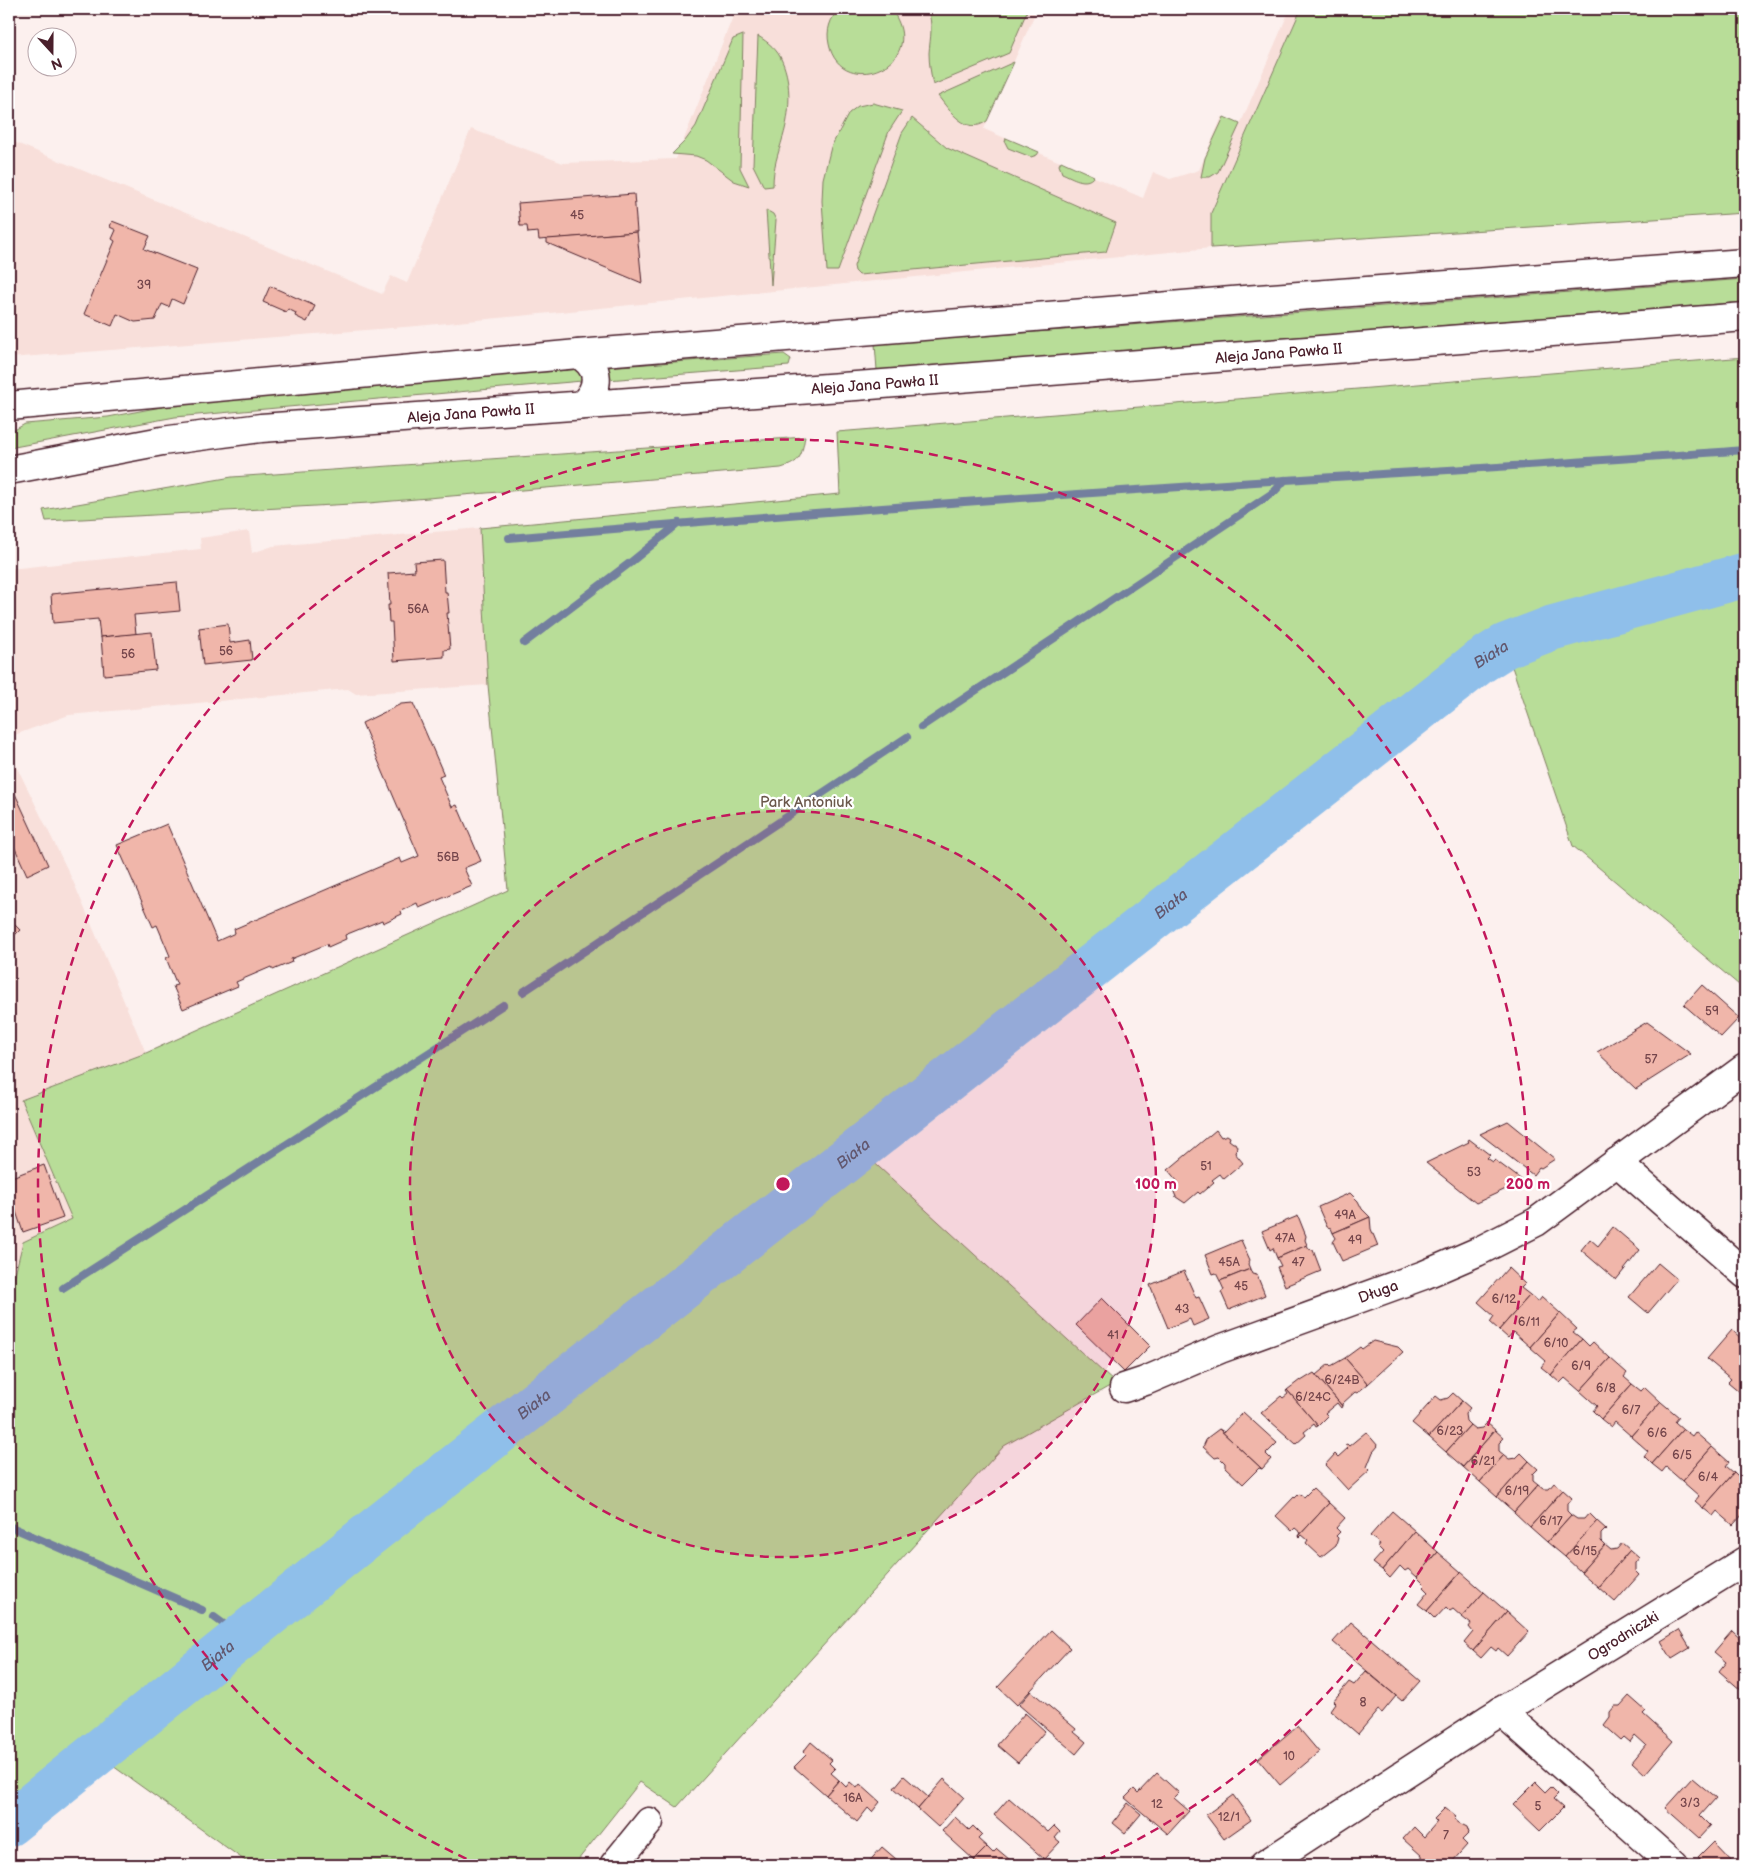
<svg xmlns="http://www.w3.org/2000/svg" width="1754" height="1874" font-family="'Balsamiq Sans',sans-serif">
	<style>
		.built { fill: #f8dfda }
		.green { fill: #b8dd98; stroke: #817e62 }
		.lines { fill: none; stroke-linecap: round; stroke-linejoin: round }
		.stream { stroke: #737f9e; stroke-width: 8 }
		.river { stroke: #8fbfea; stroke-width: 45 }
		.building { fill: #f0b6aa; stroke: #4a1f2b }
		.minor-casing { stroke: #4a1f2b; stroke-width: 31 }
		.secondary-casing { stroke: #4a1f2b; stroke-width: 31 }
		.minor { stroke: #fff; stroke-width: 28 }
		.secondary { stroke: #fff; stroke-width: 28 }
		.ring { fill: none; stroke: #c2185b; stroke-width: 2.5; stroke-dasharray: 9 6 }
		.labels { text-anchor: middle; dominant-baseline: central; stroke-width: 4.5; stroke-linejoin: round; paint-order: stroke }
		.number-label { font-size: 12px; fill: #74454b }
		.street-label { font-size: 15px; fill: #4a1f2b; stroke: #fff }
		.park-label { font-size: 15px; fill: #6b584c; stroke: #fff }
		.water-label { font-size: 16px; font-style: italic; fill: #62576e; stroke: #fff }
		.centre { fill: #c2185b; stroke: #fff; stroke-width: 2.5 }
		.ring-label { font-size: 15px; text-anchor: middle; font-weight: bold; fill: #c2185b; stroke: #fff; stroke-width: 4.5; stroke-linejoin: round; paint-order: stroke }
	</style>
	<rect width="100%" height="100%" fill="#fcf0ee"/>
	<filter id="ink" filterUnits="userSpaceOnUse"><feTurbulence type="fractalNoise" baseFrequency=".02" numOctaves="2"/><feDisplacementMap in="SourceGraphic" scale="10" xChannelSelector="R" yChannelSelector="G"/><feConvolveMatrix kernelMatrix="1 2 1 2 8 2 1 2 1" color-interpolation-filters="sRGB"/></filter>
	<g filter="url(#ink)">
		<g class="built">
			<polygon points="736,9 1037,9 984,129 1143,198 1153,172 1170,179 1199,170 1222,117 1240,125 1290,9 1301,9 1211,213 1211,248 417,326 9,358 9,140 382,294 391,276 407,283 471,129 563,163 676,159"/>
			<polygon points="480,528 488,685 356,694 348,689 69,715 9,737 9,569 201,549 200,538 249,531 252,553 273,546"/>
			<polygon points="9,751 73,881 146,1053 21,1100 72,1219 23,1242 9,1298"/>
		</g>
		<g class="green">
			<path d="M 839,9 L 891,9 C 933,66 840,100 829,44 C 826,30 830,19 839,9 Z"/>
			<path d="M 927,9 L 1028,9 L 1009,53 L 933,85 C 931,74 929,64 929,53 C 930,38 934,23 927,9 Z"/>
			<polygon points="1301,9 1745,9 1745,213 1211,248 1211,213"/>
			<polygon points="743,35 740,168 749,186 734,181 706,160 696,156 672,154 685,141 696,126 733,39"/>
			<path d="M 758,36 C 768,42 778,50 782,61 C 792,83 790,114 783,137 C 778,155 773,166 773,186 L 764,187 L 753,165 Z"/>
			<path d="M 1014,62 L 987,121 C 966,136 950,111 938,96 Z"/>
			<polygon points="873,103 902,111 889,131 838,271 827,271 822,201 823,179 831,147 849,113 858,106"/>
			<polygon points="1224,117 1240,124 1218,172 1210,177 1201,177 1205,158"/>
			<polygon points="912,118 947,148 1116,223 1106,252 859,275 855,271 854,266 902,133"/>
			<polygon points="1006,138 1039,152 1037,155 1031,157 1008,148 1005,142"/>
			<path d="M 1061,161 L 1094,176 C 1086,187 1072,177 1062,173 L 1059,165 Z"/>
			<polygon points="766,210 773,214 776,220 771,285"/>
			<polygon points="1745,279 1745,302 877,370 875,344"/>
			<polygon points="784,354 791,359 789,366 607,380 606,367"/>
			<polygon points="1745,357 1745,571 1550,624 1514,636 1475,657 368,1536 9,1823 9,1298 23,1242 72,1219 21,1100 146,1053 508,890 488,685 480,528 840,494 837,432"/>
			<polygon points="581,369 582,381 175,417 9,448 9,433 25,424 108,417 188,402 254,395"/>
			<path d="M 805,437 C 801,457 801,462 781,468 L 369,503 L 46,521 L 43,510 L 232,477 Z"/>
			<polygon points="1745,591 1745,990 1573,846 1509,658"/>
			<polygon points="868,1157 1115,1383 1004,1446 677,1807 640,1782 574,1865 251,1865 106,1761"/>
		</g>
		<g class="lines">
			<g class="stream">
				<path d="M 509,538 C 767,515 1026,497 1285,480 C 1439,470 1592,462 1745,450"/>
				<polyline points="524,643 631,562 679,523"/>
				<polyline points="921,727 1274,492 1285,480"/>
				<polyline points="523,992 907,737"/>
				<polyline points="63,1288 503,1005"/>
				<polyline points="9,1526 202,1610"/>
				<polyline points="214,1617 243,1638"/>
			</g>
			<path class="river" id="s1" d="M 9,1824 L 367,1536 L 1478,663 L 1505,646 L 1552,628 L 1745,575"/>
		</g>
		<g class="building">
			<polygon points="634,194 637,232 539,240 538,232 528,233 527,226 520,226 518,203"/>
			<polygon points="112,221 150,236 144,249 197,270 183,304 172,299 169,307 162,304 155,320 135,322 117,314 112,326 84,314 115,241 112,239 116,230 110,227"/>
			<polygon points="637,232 642,283 547,243 547,239"/>
			<polygon points="270,286 315,306 307,322 295,316 296,313 288,309 286,312 263,302"/>
			<polygon points="443,560 445,592 447,592 449,613 447,613 450,649 444,650 444,657 394,661 392,622 389,622 388,605 390,605 388,573 415,571 414,562"/>
			<polygon points="177,582 180,611 134,615 136,634 100,637 98,619 53,623 51,594"/>
			<polygon points="228,624 230,643 250,640 252,660 203,665 199,628"/>
			<polygon points="152,632 156,670 104,675 101,637"/>
			<polygon points="413,703 444,775 439,777 452,807 457,805 481,861 464,868 472,886 419,908 417,903 401,911 402,914 383,923 382,920 345,935 346,939 328,947 327,944 291,959 292,962 273,970 271,967 236,982 238,986 183,1009 173,986 177,985 166,958 170,956 157,925 153,927 117,845 167,824 217,941 235,933 234,929 400,858 402,863 419,856 362,723 401,704"/>
			<polygon points="10,783 48,865 27,875 9,835 9,784"/>
			<polygon points="9,919 20,930 9,941"/>
			<polygon points="1702,985 1739,1018 1721,1037 1684,1005"/>
			<polygon points="1647,1022 1691,1054 1636,1089 1597,1052"/>
			<polygon points="1508,1121 1555,1159 1541,1168 1539,1167 1533,1175 1480,1134"/>
			<polygon points="1216,1130 1221,1137 1227,1135 1230,1137 1229,1140 1233,1143 1235,1143 1237,1147 1235,1153 1243,1163 1224,1179 1220,1174 1212,1180 1214,1182 1200,1194 1198,1192 1185,1203 1176,1197 1172,1187 1178,1182 1168,1170"/>
			<polygon points="1469,1139 1490,1155 1487,1158 1493,1162 1495,1160 1523,1181 1476,1203 1426,1163 1469,1142 1468,1141"/>
			<polygon points="44,1165 63,1218 23,1232 9,1191 9,1178"/>
			<polygon points="1350,1193 1358,1201 1362,1209 1370,1217 1333,1233 1331,1228 1327,1227 1318,1207"/>
			<polygon points="1298,1216 1306,1236 1305,1240 1307,1245 1277,1258 1273,1248 1270,1250 1262,1231"/>
			<polygon points="1370,1217 1371,1229 1378,1246 1342,1261 1333,1242 1336,1238 1333,1233"/>
			<polygon points="1613,1227 1640,1250 1616,1280 1581,1250 1590,1239 1598,1246"/>
			<polygon points="1241,1240 1250,1260 1248,1264 1250,1269 1220,1281 1216,1273 1213,1274 1205,1255"/>
			<polygon points="1307,1245 1309,1249 1313,1250 1321,1271 1285,1286 1277,1267 1281,1266 1277,1258"/>
			<polygon points="1658,1263 1677,1279 1648,1313 1629,1297"/>
			<polygon points="1508,1268 1525,1284 1521,1288 1530,1295 1499,1330 1490,1322 1494,1316 1478,1302"/>
			<polygon points="1250,1269 1252,1274 1257,1275 1265,1295 1229,1310 1221,1292 1224,1290 1220,1281"/>
			<polygon points="1184,1271 1196,1298 1199,1297 1209,1319 1193,1326 1190,1319 1168,1328 1150,1285"/>
			<polygon points="1530,1295 1538,1302 1542,1297 1560,1313 1530,1347 1513,1332 1508,1338 1499,1330"/>
			<polygon points="1102,1298 1150,1346 1124,1372 1076,1325"/>
			<polygon points="1560,1313 1577,1329 1573,1332 1582,1339 1551,1375 1541,1367 1546,1361 1530,1347"/>
			<polygon points="1732,1330 1745,1342 1745,1386 1740,1392 1728,1382 1731,1379 1707,1359"/>
			<polygon points="1582,1339 1589,1346 1593,1342 1610,1358 1580,1391 1565,1378 1560,1383 1551,1375"/>
			<polygon points="1373,1341 1398,1347 1403,1352 1368,1384 1345,1358 1360,1347 1362,1349"/>
			<polygon points="1345,1358 1368,1384 1357,1393 1355,1392 1342,1404 1342,1406 1314,1373 1316,1375 1329,1364 1331,1366"/>
			<polygon points="1610,1358 1627,1373 1624,1377 1632,1384 1601,1419 1593,1411 1597,1406 1580,1391"/>
			<polygon points="1314,1373 1342,1406 1341,1408 1337,1403 1325,1413 1328,1416 1318,1426 1287,1390 1300,1380 1301,1381"/>
			<polygon points="1632,1384 1641,1391 1645,1387 1661,1402 1631,1436 1615,1422 1611,1427 1601,1419"/>
			<polygon points="1287,1390 1318,1426 1316,1427 1314,1424 1304,1432 1306,1435 1296,1444 1261,1413 1281,1396 1283,1398 1288,1394 1286,1391"/>
			<polygon points="1453,1393 1462,1401 1429,1437 1412,1423 1436,1396 1441,1400 1448,1398"/>
			<polygon points="1462,1401 1470,1408 1465,1414 1466,1421 1470,1425 1446,1452 1429,1437"/>
			<polygon points="1661,1402 1679,1417 1675,1422 1683,1429 1652,1464 1644,1456 1648,1451 1631,1436"/>
			<polygon points="1243,1412 1277,1443 1266,1454 1271,1459 1262,1469 1219,1429 1224,1432"/>
			<polygon points="1487,1423 1495,1430 1463,1467 1446,1452 1470,1425 1475,1429 1482,1428"/>
			<polygon points="1219,1429 1262,1469 1259,1468 1243,1484 1225,1467 1225,1463 1219,1457 1215,1458 1203,1447 1207,1438"/>
			<polygon points="1683,1429 1692,1436 1695,1432 1712,1447 1682,1481 1666,1467 1662,1472 1652,1464"/>
			<polygon points="1495,1430 1504,1438 1499,1443 1499,1451 1504,1455 1480,1482 1463,1467"/>
			<polygon points="1366,1432 1378,1446 1373,1452 1367,1467 1370,1470 1348,1490 1325,1465 1335,1454 1338,1457 1348,1448 1345,1445 1347,1444 1349,1446"/>
			<polygon points="1712,1447 1729,1462 1726,1466 1734,1473 1703,1508 1695,1501 1699,1496 1682,1481"/>
			<polygon points="1521,1453 1529,1461 1497,1497 1480,1482 1504,1455 1509,1459 1516,1458"/>
			<polygon points="1529,1461 1538,1469 1533,1474 1533,1481 1538,1485 1514,1512 1497,1497"/>
			<polygon points="1734,1473 1742,1481 1745,1478 1745,1512 1733,1525 1717,1511 1713,1516 1703,1508"/>
			<polygon points="1554,1483 1563,1490 1530,1527 1514,1512 1538,1485 1543,1489 1549,1489"/>
			<polygon points="1313,1488 1329,1503 1299,1536 1301,1533 1295,1528 1292,1531 1276,1516 1294,1497 1295,1498 1299,1494 1304,1497"/>
			<polygon points="1563,1490 1572,1498 1567,1504 1567,1511 1571,1515 1547,1542 1530,1527"/>
			<polygon points="1329,1503 1345,1518 1336,1528 1340,1532 1336,1536 1338,1538 1336,1545 1321,1557 1306,1543 1308,1540 1302,1535 1300,1537 1299,1536"/>
			<polygon points="1392,1511 1415,1531 1382,1570 1373,1563 1383,1552 1378,1547 1380,1544 1370,1536"/>
			<polygon points="1589,1513 1597,1521 1565,1557 1547,1542 1571,1515 1577,1519 1584,1519"/>
			<polygon points="1597,1521 1606,1529 1601,1534 1601,1541 1605,1545 1581,1572 1565,1557"/>
			<polygon points="1415,1531 1438,1552 1417,1577 1408,1569 1405,1571 1400,1566 1390,1578 1382,1570"/>
			<polygon points="1622,1543 1630,1550 1598,1587 1581,1572 1605,1545 1611,1550 1617,1549"/>
			<polygon points="1630,1550 1639,1558 1635,1563 1635,1571 1639,1575 1615,1602 1598,1587"/>
			<polygon points="1438,1552 1461,1572 1427,1611 1418,1604 1428,1592 1423,1587 1425,1585 1417,1577"/>
			<polygon points="1461,1572 1484,1592 1462,1617 1453,1609 1450,1611 1446,1607 1435,1619 1427,1611"/>
			<polygon points="1484,1592 1507,1612 1473,1651 1464,1643 1473,1632 1469,1627 1471,1624 1462,1617"/>
			<polygon points="1507,1612 1529,1632 1507,1656 1498,1648 1496,1651 1491,1647 1481,1658 1473,1651"/>
			<polygon points="1351,1622 1420,1681 1402,1701 1333,1642"/>
			<polygon points="1051,1630 1070,1648 1017,1705 998,1687"/>
			<polygon points="1679,1630 1690,1648 1672,1659 1661,1641"/>
			<polygon points="1732,1631 1745,1643 1745,1687 1742,1691 1719,1671 1726,1662 1714,1652"/>
			<polygon points="1366,1671 1396,1696 1382,1713 1378,1710 1358,1734 1330,1710 1335,1703 1333,1701 1349,1682 1354,1685"/>
			<polygon points="1031,1691 1076,1729 1074,1732 1086,1742 1076,1754 1019,1705"/>
			<polygon points="1629,1696 1646,1711 1643,1714 1673,1741 1645,1774 1632,1762 1646,1745 1635,1735 1630,1742 1624,1737 1621,1740 1604,1725 1610,1717 1610,1712 1615,1706 1620,1706"/>
			<polygon points="1025,1713 1045,1731 1018,1763 997,1745"/>
			<polygon points="1297,1726 1319,1752 1280,1785 1258,1759"/>
			<polygon points="811,1742 832,1760 829,1763 835,1769 831,1773 839,1780 826,1795 794,1767 806,1755 803,1752"/>
			<polygon points="1157,1773 1179,1793 1174,1798 1189,1811 1168,1834 1125,1798 1134,1789 1138,1793"/>
			<polygon points="904,1776 928,1797 918,1809 894,1788"/>
			<polygon points="1692,1778 1716,1798 1700,1816 1710,1826 1699,1838 1665,1808"/>
			<polygon points="944,1779 964,1797 938,1827 918,1809"/>
			<polygon points="839,1780 846,1787 850,1782 857,1788 860,1784 880,1802 872,1812 868,1808 857,1822 826,1795"/>
			<polygon points="1536,1782 1546,1792 1551,1787 1558,1794 1553,1799 1563,1808 1540,1831 1513,1805"/>
			<polygon points="1233,1795 1251,1820 1224,1839 1206,1815"/>
			<polygon points="1009,1798 1048,1832 1054,1826 1060,1832 1055,1838 1060,1842 1044,1859 994,1815"/>
			<polygon points="1128,1803 1141,1814 1125,1833 1113,1823"/>
			<polygon points="1445,1808 1456,1817 1454,1819 1459,1823 1467,1827 1469,1833 1462,1840 1467,1845 1452,1862 1456,1865 1426,1864 1422,1860 1422,1856 1403,1839 1414,1827 1424,1837 1437,1822 1434,1819"/>
			<polygon points="955,1817 969,1830 973,1826 982,1835 978,1839 987,1847 974,1860 942,1831"/>
			<polygon points="1714,1842 1734,1863 1732,1865 1705,1865 1698,1858"/>
			<polygon points="882,1847 903,1865 866,1865"/>
			<polygon points="987,1847 993,1853 997,1849 1016,1865 979,1865 974,1860"/>
			<polygon points="1101,1859 1106,1864 1109,1860 1115,1865 1095,1865"/>
		</g>
		<g class="lines">
			<defs>
				<g id="minor">
					<polyline points="1617,1162 1745,1274"/>
					<path id="s2" d="M 1124,1388 L 1145,1381 L 1220,1349 L 1424,1275 L 1477,1252 L 1536,1222 L 1745,1068"/>
					<polyline points="1501,1711 1674,1865"/>
					<polyline points="614,1865 649,1822"/>
					<path id="s3" d="M 1264,1865 L 1487,1720 L 1745,1561"/>
				</g>
				<g id="secondary">
					<path d="M 578,354 C 601,367 601,388 582,405"/>
					<polyline points="9,406 578,354 1244,300 1745,263"/>
					<path id="s4" d="M 9,470 L 162,441 L 261,428 L 870,385 L 1745,317"/>
				</g>
			</defs>
			<use href="#minor" class="minor-casing"/>
			<use href="#secondary" class="secondary-casing"/>
			<use href="#minor" class="minor"/>
			<use href="#secondary" class="secondary"/>
		</g>
	</g>
	<circle cx="783" cy="1184" r="373" fill="#c2185b" fill-opacity=".12"/>
	<g class="ring">
		<circle cx="783" cy="1184" r="373"/>
		<path d="M480 1865A745 745 0 1 1 1086 1865"/>
	</g>
	<g class="labels">
		<g class="number-label">
			<text x="577" y="215">45</text>
			<text x="144" y="285">39</text>
			<text x="418" y="609">56A</text>
			<text x="226" y="651">56</text>
			<text x="128" y="654">56</text>
			<text x="448" y="857">56B</text>
			<text x="1712" y="1011">59</text>
			<text x="1651" y="1059">57</text>
			<text x="1206" y="1166">51</text>
			<text x="1474" y="1172">53</text>
			<text x="1345" y="1215">49A</text>
			<text x="1285" y="1238">47A</text>
			<text x="1355" y="1240">49</text>
			<text x="1229" y="1262">45A</text>
			<text x="1298" y="1262">47</text>
			<text x="1241" y="1286">45</text>
			<text x="1504" y="1299">6/12</text>
			<text x="1182" y="1309">43</text>
			<text x="1529" y="1322">6/11</text>
			<text x="1113" y="1335">41</text>
			<text x="1556" y="1343">6/10</text>
			<text x="1581" y="1366">6/9</text>
			<text x="1342" y="1380">6/24B</text>
			<text x="1606" y="1388">6/8</text>
			<text x="1313" y="1397">6/24C</text>
			<text x="1631" y="1410">6/7</text>
			<text x="1450" y="1431">6/23</text>
			<text x="1657" y="1433">6/6</text>
			<text x="1682" y="1455">6/5</text>
			<text x="1483" y="1461">6/21</text>
			<text x="1708" y="1477">6/4</text>
			<text x="1517" y="1491">6/19</text>
			<text x="1551" y="1521">6/17</text>
			<text x="1585" y="1551">6/15</text>
			<text x="1363" y="1702">8</text>
			<text x="1289" y="1756">10</text>
			<text x="853" y="1798">16A</text>
			<text x="1690" y="1803">3/3</text>
			<text x="1157" y="1804">12</text>
			<text x="1538" y="1806">5</text>
			<text x="1229" y="1817">12/1</text>
			<text x="1446" y="1835">7</text>
		</g>
		<g class="street-label">
			<text stroke="none"><textPath href="#s4" startOffset="1276">Aleja Jana Pawła II</textPath></text>
			<text stroke="none"><textPath href="#s4" startOffset="871">Aleja Jana Pawła II</textPath></text>
			<text stroke="none"><textPath href="#s4" startOffset="466">Aleja Jana Pawła II</textPath></text>
			<text stroke="none"><textPath href="#s2" startOffset="272">Długa</textPath></text>
			<text stroke="none"><textPath href="#s3" startOffset="426">Ogrodniczki</textPath></text>
		</g>
		<g class="park-label">
			<text x="806" y="802">Park Antoniuk</text>
		</g>
		<g class="water-label">
			<text stroke="none"><textPath href="#s1" startOffset="1888">Biała</textPath></text>
			<text stroke="none"><textPath href="#s1" startOffset="1482">Biała</textPath></text>
			<text stroke="none"><textPath href="#s1" startOffset="1078">Biała</textPath></text>
			<text stroke="none"><textPath href="#s1" startOffset="672">Biała</textPath></text>
			<text stroke="none"><textPath href="#s1" startOffset="268">Biała</textPath></text>
		</g>
	</g>
	<circle cx="783" cy="1184" r="8" class="centre"/>
	<g class="ring-label">
		<text x="1156" y="1189">100 m</text>
		<text x="1528" y="1189">200 m</text>
	</g>
	<rect width="1754" height="1874" fill="none" stroke="#fff" stroke-width="30"/>
	<rect x="15" y="15" width="1724" height="1844" fill="none" stroke="#4a1f2b" stroke-width="2" filter="url(#ink)"/>
	<g transform="translate(52 52) rotate(159)"><circle r="24" fill="#ffffff" stroke="#b7a5aa"/>
	<path d="M0-4L9 19L0 12L-9 19Z" fill="#4a1f2b"/>
	<text y="-8" font-size="14" font-weight="bold" text-anchor="middle" fill="#4a1f2b">N</text>
	</g>
</svg>
